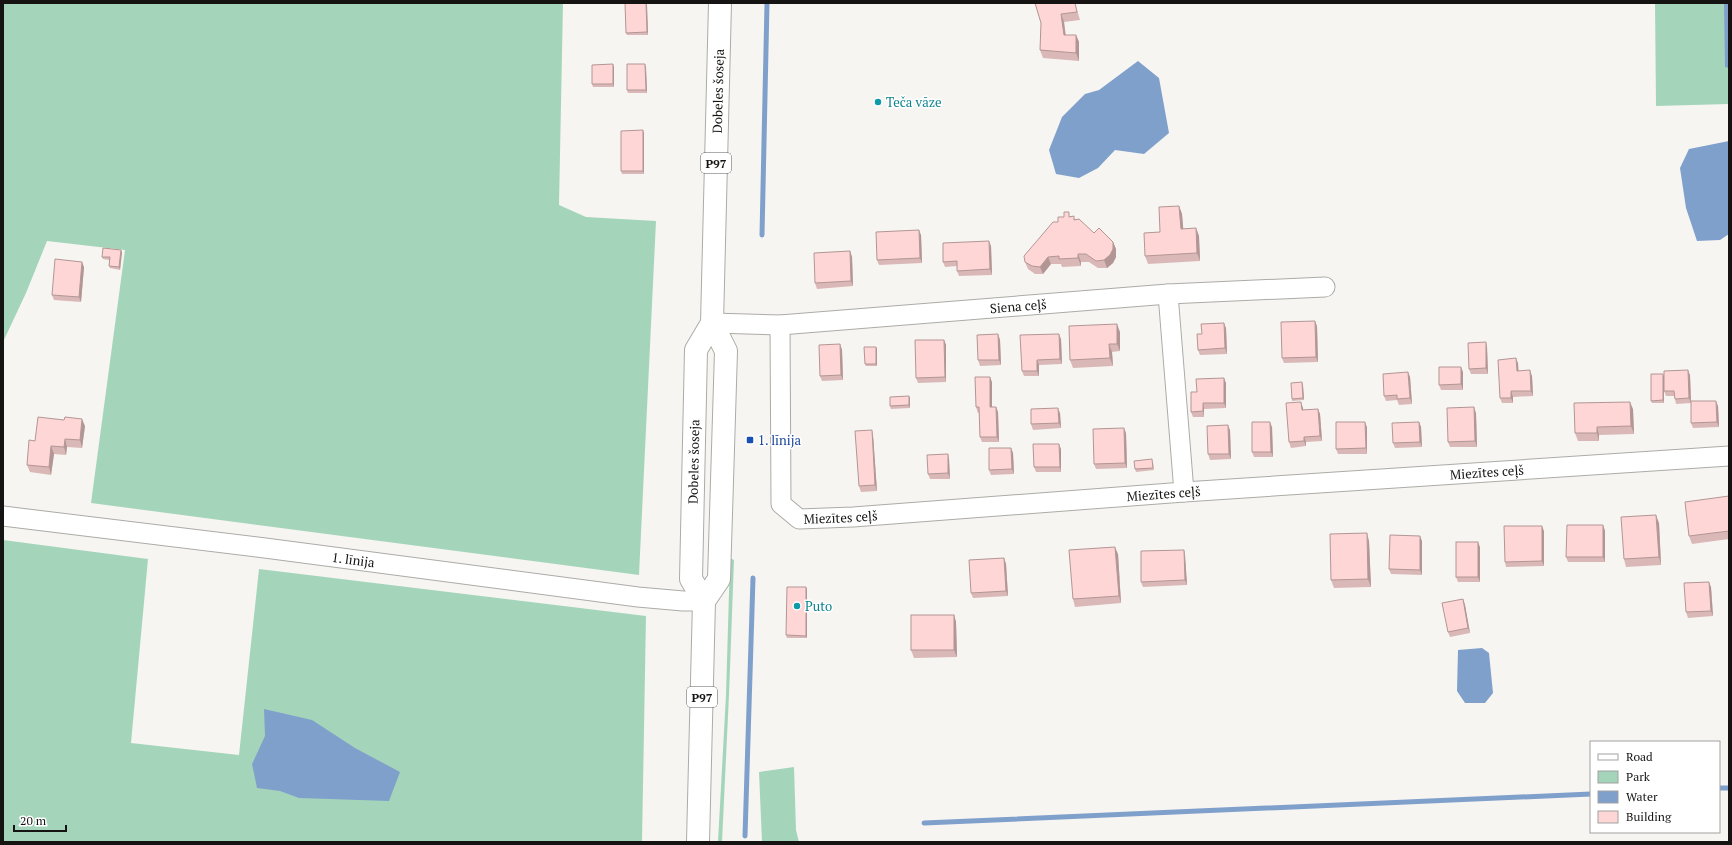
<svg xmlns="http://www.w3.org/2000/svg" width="1732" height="845" font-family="'PT Serif',serif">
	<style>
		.green { fill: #a4d5ba }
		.water { fill: #80a0cc }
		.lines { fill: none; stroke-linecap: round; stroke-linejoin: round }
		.stream { stroke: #80a0cc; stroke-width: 5 }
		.minor-casing { stroke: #acaba7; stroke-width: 21 }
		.major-casing { stroke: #acaba7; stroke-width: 24 }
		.minor { stroke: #fff; stroke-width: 19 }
		.major { stroke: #fff; stroke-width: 22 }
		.wall { fill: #dab8b7 }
		.shaded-wall { fill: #b29695 }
		.building { fill: #fed6d5; stroke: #b29695 }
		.culture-dot { fill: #0f9aa8; stroke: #fff; stroke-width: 1.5 }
		.transit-dot { fill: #1a4fb4; stroke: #fff; stroke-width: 1.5 }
		.labels { text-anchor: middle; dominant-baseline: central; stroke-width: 3; stroke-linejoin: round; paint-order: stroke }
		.shield { fill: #fff; stroke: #5b5a5a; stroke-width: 1 }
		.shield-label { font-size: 12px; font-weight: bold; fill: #151413 }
		.street-label { font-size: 13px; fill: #151413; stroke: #fff }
		.culture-label { font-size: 13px; fill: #0d838f; stroke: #fff; text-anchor: start }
		.transit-label { font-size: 13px; fill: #164399; stroke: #fff; text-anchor: start }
	</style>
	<rect width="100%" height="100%" fill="#f7f5f1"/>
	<g class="green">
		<polygon points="3,3 563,3 559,205 586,217 656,221 639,575 91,503 125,250 47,241 26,293 3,342"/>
		<polygon points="1655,3 1729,3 1729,104 1656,106"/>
		<polygon points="3,540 148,559 131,743 239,755 259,569 646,616 642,842 3,842"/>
		<polygon points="730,558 734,560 729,695 722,842 718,842 726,695"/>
		<polygon points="794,767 796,830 799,842 762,842 759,772"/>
	</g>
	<g class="water">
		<polygon points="1724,3 1729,3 1729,68 1725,67"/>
		<polygon points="1138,61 1159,78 1169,133 1144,154 1115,150 1098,168 1079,178 1056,174 1049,150 1062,117 1085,94 1099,90"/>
		<polygon points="1729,141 1729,234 1720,240 1697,241 1686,208 1680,168 1689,149"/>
		<polygon points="1482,648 1489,653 1493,693 1485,703 1465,703 1457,691 1458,650"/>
		<polygon points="264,709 312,720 355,748 400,772 389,801 299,798 280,791 257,788 252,764 265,736"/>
	</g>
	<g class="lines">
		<g class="stream">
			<polyline points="762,235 767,3"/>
			<polyline points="1719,788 1729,788"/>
			<polyline points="924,823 1591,794"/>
			<polyline points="745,836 753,578"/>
		</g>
		<defs>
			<g id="minor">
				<polyline points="1168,294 1184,492"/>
				<path id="s1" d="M 712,323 L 780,325 L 1168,294 L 1325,287"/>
				<path id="s2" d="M 780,325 L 781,504 L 799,519 L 853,517 L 1184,492 L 1729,456"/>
				<path id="s3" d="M 3,516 L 265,548 L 638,597 L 683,601 L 704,601"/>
			</g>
			<g id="major">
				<path id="s4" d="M 704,601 L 719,579 L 726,351 L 712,323 L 720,3"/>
				<path id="s5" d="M 698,842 L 704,601 L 691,579 L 696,350 L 712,323"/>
			</g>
		</defs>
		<use href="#minor" class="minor-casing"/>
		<use href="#major" class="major-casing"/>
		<use href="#minor" class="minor"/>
		<use href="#major" class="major"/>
	</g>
	<g class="wall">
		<polygon points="1035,3 1075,3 1080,20 1064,22 1066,35 1076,35 1079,42 1079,61 1043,58 1040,50 1041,23"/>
		<polygon points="647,5 648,35 627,35 626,33"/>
		<polygon points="614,67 614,87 593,87 592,84"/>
		<polygon points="646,67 647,93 628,93 627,90"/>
		<polygon points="644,133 644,174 622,174 621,171"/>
		<polygon points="1179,206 1182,214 1183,229 1196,228 1199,236 1200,261 1148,264 1145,256 1160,232"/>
		<polygon points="1071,216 1094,233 1113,242 1116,249 1116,257 1113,263 1107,268 1098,268 1089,262 1081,262 1081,266 1062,267 1061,264 1051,264 1043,274 1035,274 1028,269 1025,262 1058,222"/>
		<polygon points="921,235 922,263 879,265 877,260"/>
		<polygon points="991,246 992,275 959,276 957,271 957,266 945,267 943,262"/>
		<polygon points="850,251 852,257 853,286 817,289 815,283"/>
		<polygon points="122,252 120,270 110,268 109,266 109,260 103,259 102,257"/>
		<polygon points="84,267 81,302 54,300 52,295"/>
		<polygon points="1317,326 1318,362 1284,363 1282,358"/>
		<polygon points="1226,328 1227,354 1200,355 1198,350 1202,334"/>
		<polygon points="1120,332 1120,351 1112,352 1113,366 1073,368 1070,360"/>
		<polygon points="998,334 1000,340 1001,365 980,366 978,360"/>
		<polygon points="1061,339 1062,364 1039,365 1039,376 1024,376 1022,371"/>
		<polygon points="944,340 946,345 946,382 918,383 916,378"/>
		<polygon points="840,344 842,350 843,380 822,381 820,376"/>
		<polygon points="876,347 877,349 877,366 866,366 865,364"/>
		<polygon points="1487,347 1488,374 1471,374 1469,369"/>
		<polygon points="1518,363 1518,371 1532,376 1533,396 1513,397 1513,403 1502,403 1500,398"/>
		<polygon points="1408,372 1410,377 1412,404 1399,405 1397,400 1386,401 1384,396"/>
		<polygon points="1463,372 1463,390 1441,390 1439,385"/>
		<polygon points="1663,374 1664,377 1664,403 1652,403 1651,401"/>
		<polygon points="1690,375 1691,403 1676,404 1675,399 1674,396 1666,396 1664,391"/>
		<polygon points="992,382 992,407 996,407 998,412 999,442 982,442 980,437 979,413 978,413 976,407"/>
		<polygon points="1226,383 1226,408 1204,409 1204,417 1193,417 1191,412 1197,392"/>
		<polygon points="1303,385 1304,400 1292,401 1292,399"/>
		<polygon points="910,398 910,408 891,409 890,406"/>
		<polygon points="1718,406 1719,427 1693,428 1691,423"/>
		<polygon points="1303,408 1303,410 1318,409 1320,414 1322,441 1306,442 1306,446 1291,448 1289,442"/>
		<polygon points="1633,409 1634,434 1599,435 1599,441 1578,441 1575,433"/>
		<polygon points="1060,413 1061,428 1033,430 1031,424"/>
		<polygon points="1476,413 1477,447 1450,447 1448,442"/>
		<polygon points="1419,422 1421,427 1422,447 1395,448 1393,443"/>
		<polygon points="85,426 82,448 67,447 66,455 54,454 51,475 30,472 27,465 35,441"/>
		<polygon points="1272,427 1273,457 1254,457 1252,452"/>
		<polygon points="1367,427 1367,454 1338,454 1336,449"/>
		<polygon points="1230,430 1231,459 1210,460 1208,454"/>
		<polygon points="1126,433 1127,468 1096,469 1094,464"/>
		<polygon points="873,435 877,491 861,492 859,486"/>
		<polygon points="1011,448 1013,453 1014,474 991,475 989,470"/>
		<polygon points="1061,449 1061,472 1036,472 1034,467"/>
		<polygon points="949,459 950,479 930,479 928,474"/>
		<polygon points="1153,462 1154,470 1136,472 1135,469"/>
		<polygon points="1729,496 1729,539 1692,544 1689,536"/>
		<polygon points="1659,523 1661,565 1626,567 1624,559"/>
		<polygon points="1603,525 1605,531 1605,562 1568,562 1566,557"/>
		<polygon points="1544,531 1544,566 1506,567 1505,562"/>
		<polygon points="1369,541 1371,587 1334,588 1331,580"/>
		<polygon points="1422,541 1422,575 1391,574 1389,569"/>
		<polygon points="1480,547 1480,582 1458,582 1456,577"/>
		<polygon points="1184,550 1185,555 1187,585 1143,587 1141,582"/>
		<polygon points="1118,554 1121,603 1075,607 1073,599"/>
		<polygon points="1004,558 1006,564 1008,596 973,598 971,593"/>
		<polygon points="806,587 807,590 807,638 787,638 786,635"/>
		<polygon points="1711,587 1713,616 1688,618 1686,612"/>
		<polygon points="1463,599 1465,605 1470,633 1450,637 1448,632"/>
		<polygon points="954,615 956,622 957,657 914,658 911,650"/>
	</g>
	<g class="shaded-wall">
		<polygon points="646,3 647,5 648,35 647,32"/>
		<polygon points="1061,14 1064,22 1066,42 1064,35"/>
		<polygon points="1076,35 1079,42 1079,61 1076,53"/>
		<polygon points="613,64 614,67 614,87 613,84"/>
		<polygon points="645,64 646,67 647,93 646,90"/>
		<polygon points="643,130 644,133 644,174 643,171"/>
		<polygon points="1179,206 1182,214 1184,237 1181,229"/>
		<polygon points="1196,228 1199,236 1200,261 1197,253"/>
		<polygon points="919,230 921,235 922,263 920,258"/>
		<polygon points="989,241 991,246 992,275 990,269"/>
		<polygon points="1113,242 1116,249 1116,257 1113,263 1107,268 1104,260"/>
		<polygon points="121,250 122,252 120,270 119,267"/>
		<polygon points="850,251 852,257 853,286 851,281"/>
		<polygon points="1078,254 1081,262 1081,266 1078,258"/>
		<polygon points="1048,257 1051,264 1043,274 1040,267"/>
		<polygon points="82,262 84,267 81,302 79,297"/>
		<polygon points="1315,321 1317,326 1318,362 1316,357"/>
		<polygon points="1224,323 1226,328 1227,354 1225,348"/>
		<polygon points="1117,324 1120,332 1120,351 1117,344"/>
		<polygon points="998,334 1000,340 1001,365 999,360"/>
		<polygon points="1059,334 1061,339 1062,364 1060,359"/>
		<polygon points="944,340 946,345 946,382 945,377"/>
		<polygon points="1486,342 1487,347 1488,374 1486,368"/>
		<polygon points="840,344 842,350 843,380 841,375"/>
		<polygon points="1109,344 1112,352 1113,366 1110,358"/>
		<polygon points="876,347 877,349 877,366 876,364"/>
		<polygon points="1516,358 1518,363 1519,376 1517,371"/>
		<polygon points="1037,360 1039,365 1039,376 1037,371"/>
		<polygon points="1461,367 1463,372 1463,390 1461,384"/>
		<polygon points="1530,370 1532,376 1533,396 1531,391"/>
		<polygon points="1688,370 1690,375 1691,403 1689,398"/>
		<polygon points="1408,372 1410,377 1412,404 1410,398"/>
		<polygon points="1663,374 1664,377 1664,403 1663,400"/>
		<polygon points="990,377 992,382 992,412 990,407"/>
		<polygon points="1224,378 1226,383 1226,408 1224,403"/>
		<polygon points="1302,382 1303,385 1304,400 1303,398"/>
		<polygon points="1511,391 1513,397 1513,403 1511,398"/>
		<polygon points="909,396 910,398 910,408 909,405"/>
		<polygon points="1716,401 1718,406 1719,427 1717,422"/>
		<polygon points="1301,402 1303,408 1304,416 1302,410"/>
		<polygon points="1630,402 1633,409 1634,434 1631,426"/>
		<polygon points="1203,403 1204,409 1204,417 1203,411"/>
		<polygon points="996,407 998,412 999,442 997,437"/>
		<polygon points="1474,407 1476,413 1477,447 1475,441"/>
		<polygon points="1058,408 1060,413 1061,428 1059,423"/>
		<polygon points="1318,409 1320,414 1322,441 1320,436"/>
		<polygon points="82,419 85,426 82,448 80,440"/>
		<polygon points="1270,422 1272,427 1273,457 1271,452"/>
		<polygon points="1365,422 1367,427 1367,454 1366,448"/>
		<polygon points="1419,422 1421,427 1422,447 1420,442"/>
		<polygon points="1228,425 1230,430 1231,459 1229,454"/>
		<polygon points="1597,427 1599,435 1599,441 1597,433"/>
		<polygon points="1124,428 1126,433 1127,468 1125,463"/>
		<polygon points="872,430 873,435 877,491 875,485"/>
		<polygon points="1304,437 1306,442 1306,446 1304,441"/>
		<polygon points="65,439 67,447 66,455 64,447"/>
		<polygon points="1059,444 1061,449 1061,472 1060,467"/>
		<polygon points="51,446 54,454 51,475 49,467"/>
		<polygon points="1011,448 1013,453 1014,474 1012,469"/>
		<polygon points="948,454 949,459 950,479 948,473"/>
		<polygon points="1656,515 1659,523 1661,565 1659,557"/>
		<polygon points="1603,525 1605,531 1605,562 1603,557"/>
		<polygon points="1542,526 1544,531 1544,566 1542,561"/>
		<polygon points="1367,533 1369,541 1371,587 1368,579"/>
		<polygon points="1420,536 1422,541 1422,575 1420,570"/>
		<polygon points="1478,542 1480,547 1480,582 1478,577"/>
		<polygon points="1115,547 1118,554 1121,603 1119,596"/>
		<polygon points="1184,550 1185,555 1187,585 1185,580"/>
		<polygon points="1004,558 1006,564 1008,596 1006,591"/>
		<polygon points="1709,582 1711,587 1713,616 1711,611"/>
		<polygon points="806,587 807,590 807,638 806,636"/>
		<polygon points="1463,599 1465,605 1470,633 1468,628"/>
		<polygon points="954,615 956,622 957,657 954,650"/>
	</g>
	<g class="building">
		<polygon points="625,3 646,3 647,32 626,33"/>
		<polygon points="1035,3 1075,3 1077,12 1061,14 1064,35 1076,35 1076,53 1040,50 1041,23"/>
		<polygon points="613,64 613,84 592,84 592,65"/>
		<polygon points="627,64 645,64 646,90 627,90"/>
		<polygon points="643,130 643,171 621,171 621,131"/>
		<polygon points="1179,206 1181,229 1196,228 1197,253 1145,256 1144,233 1160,232 1159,207"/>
		<polygon points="1064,212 1069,212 1069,217 1074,216 1074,220 1079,219 1094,233 1099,228 1113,242 1113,249 1110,255 1104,260 1096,261 1086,254 1078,254 1078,258 1059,259 1059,256 1048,257 1040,267 1032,266 1025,262 1024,256 1053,222 1058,222 1058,217 1064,217"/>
		<polygon points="919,230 920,258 877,260 876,232"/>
		<polygon points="989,241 990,269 957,271 957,261 943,262 943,243"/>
		<polygon points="103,248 121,250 119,267 109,266 110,257 102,257"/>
		<polygon points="850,251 851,281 815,283 814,253"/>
		<polygon points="55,259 82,262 79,297 52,295"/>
		<polygon points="1315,321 1316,357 1282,358 1281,322"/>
		<polygon points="1224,323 1225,348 1198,350 1197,334 1202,334 1201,324"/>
		<polygon points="1117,324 1117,344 1109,344 1110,358 1070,360 1069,326"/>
		<polygon points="998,334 999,360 978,360 977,335"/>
		<polygon points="1059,334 1060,359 1037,360 1037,371 1022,371 1020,335"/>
		<polygon points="915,340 944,340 945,377 916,378"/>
		<polygon points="1486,342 1486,368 1469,369 1468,343"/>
		<polygon points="840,344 841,375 820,376 819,345"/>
		<polygon points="864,347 876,347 876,364 865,364"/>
		<polygon points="1516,358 1517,371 1530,370 1531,391 1511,391 1511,398 1500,398 1498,360"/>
		<polygon points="1439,367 1461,367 1461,384 1439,385"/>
		<polygon points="1688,370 1689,398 1675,399 1674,391 1664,391 1664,371"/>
		<polygon points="1408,372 1410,398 1397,399 1397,395 1384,396 1383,374"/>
		<polygon points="1651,374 1663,374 1663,400 1651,401"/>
		<polygon points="975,377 990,377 990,407 996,407 997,437 980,437 979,407 976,407"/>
		<polygon points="1224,378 1224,403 1203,403 1203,411 1191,412 1191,392 1197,392 1196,379"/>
		<polygon points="1302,382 1303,398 1292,399 1291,383"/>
		<polygon points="909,396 909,405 890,406 890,397"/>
		<polygon points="1691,401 1716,401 1717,422 1691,423"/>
		<polygon points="1301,402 1302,410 1318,409 1320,436 1304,437 1304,441 1289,442 1286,403"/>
		<polygon points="1630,402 1631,426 1597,427 1597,433 1575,433 1574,403"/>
		<polygon points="1474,407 1475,441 1448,442 1447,408"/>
		<polygon points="1058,408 1059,423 1031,424 1031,409"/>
		<polygon points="38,417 64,420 65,417 82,419 80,440 65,439 64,447 51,446 49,467 27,465 29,440 35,441"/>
		<polygon points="1252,422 1270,422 1271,452 1252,452"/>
		<polygon points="1336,422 1365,422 1366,448 1336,449"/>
		<polygon points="1419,422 1420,442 1393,443 1392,423"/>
		<polygon points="1228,425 1229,454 1208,454 1207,426"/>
		<polygon points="1124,428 1125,463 1094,464 1093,429"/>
		<polygon points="872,430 875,485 859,486 855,431"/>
		<polygon points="1033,444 1059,444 1060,467 1034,467"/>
		<polygon points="989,448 1011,448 1012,469 989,470"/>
		<polygon points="948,454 948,473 928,474 927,455"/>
		<polygon points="1152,459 1153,468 1135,469 1134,461"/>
		<polygon points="1729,496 1729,531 1689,536 1685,502"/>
		<polygon points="1656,515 1659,557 1624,559 1621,517"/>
		<polygon points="1567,525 1603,525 1603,557 1566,557"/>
		<polygon points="1504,526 1542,526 1542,561 1505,562"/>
		<polygon points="1367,533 1368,579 1331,580 1330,534"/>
		<polygon points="1390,535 1420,536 1420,570 1389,569"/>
		<rect x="1456" y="542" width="22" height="35"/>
		<polygon points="1115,547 1119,596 1073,599 1069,550"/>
		<polygon points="1184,550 1185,580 1141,582 1141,551"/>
		<polygon points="1004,558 1006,591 971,593 969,560"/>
		<polygon points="1709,582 1711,611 1686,612 1684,583"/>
		<polygon points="787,587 806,587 806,636 786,635"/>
		<polygon points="1463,599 1468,628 1448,632 1442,603"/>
		<rect x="911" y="615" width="43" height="35"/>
	</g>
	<g class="culture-dot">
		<circle cx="878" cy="102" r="4"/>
		<circle cx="797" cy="606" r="4"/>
	</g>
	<rect class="transit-dot" x="746" y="436" width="8" height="8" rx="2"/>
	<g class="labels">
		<g class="shield">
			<rect x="701" y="153" width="30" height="20" rx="3"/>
			<rect x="687" y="687" width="30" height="20" rx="3"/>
		</g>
		<g class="shield-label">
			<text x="716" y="163">P97</text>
			<text x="702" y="697">P97</text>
		</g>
		<g class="street-label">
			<text stroke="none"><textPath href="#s4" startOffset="518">Dobeles šoseja</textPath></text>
			<text stroke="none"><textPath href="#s1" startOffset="307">Siena ceļš</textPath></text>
			<text stroke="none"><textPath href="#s5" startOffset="384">Dobeles šoseja</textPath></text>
			<text stroke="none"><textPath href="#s2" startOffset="892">Miezītes ceļš</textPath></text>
			<text stroke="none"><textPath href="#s2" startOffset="568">Miezītes ceļš</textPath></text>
			<text stroke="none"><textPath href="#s2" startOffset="244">Miezītes ceļš</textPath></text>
			<text stroke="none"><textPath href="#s3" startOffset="353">1. līnija</textPath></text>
		</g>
		<g class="culture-label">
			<text x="886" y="102">Teča vāze</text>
			<text x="805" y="606">Puto</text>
		</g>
		<g class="transit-label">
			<text x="758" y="440">1. līnija</text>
		</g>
	</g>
	<rect width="1732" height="845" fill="none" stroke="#151413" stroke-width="8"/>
	<rect x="1590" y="741" width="130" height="92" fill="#ffffff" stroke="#a1a1a1"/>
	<rect x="1598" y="754" width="20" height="6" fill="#ffffff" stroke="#a1a1a1"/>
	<text x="1626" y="761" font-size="12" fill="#151413">Road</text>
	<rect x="1598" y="771" width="20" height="12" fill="#a4d5ba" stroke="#a1a1a1"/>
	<text x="1626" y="781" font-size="12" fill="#151413">Park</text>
	<rect x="1598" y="791" width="20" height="12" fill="#80a0cc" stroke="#a1a1a1"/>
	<text x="1626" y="801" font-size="12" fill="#151413">Water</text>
	<rect x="1598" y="811" width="20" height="12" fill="#fed6d5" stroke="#a1a1a1"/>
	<text x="1626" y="821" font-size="12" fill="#151413">Building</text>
	<path d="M14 825v6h52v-6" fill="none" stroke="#151413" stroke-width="2"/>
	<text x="20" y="825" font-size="12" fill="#151413" stroke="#ffffff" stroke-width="3" paint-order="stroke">20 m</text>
</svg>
